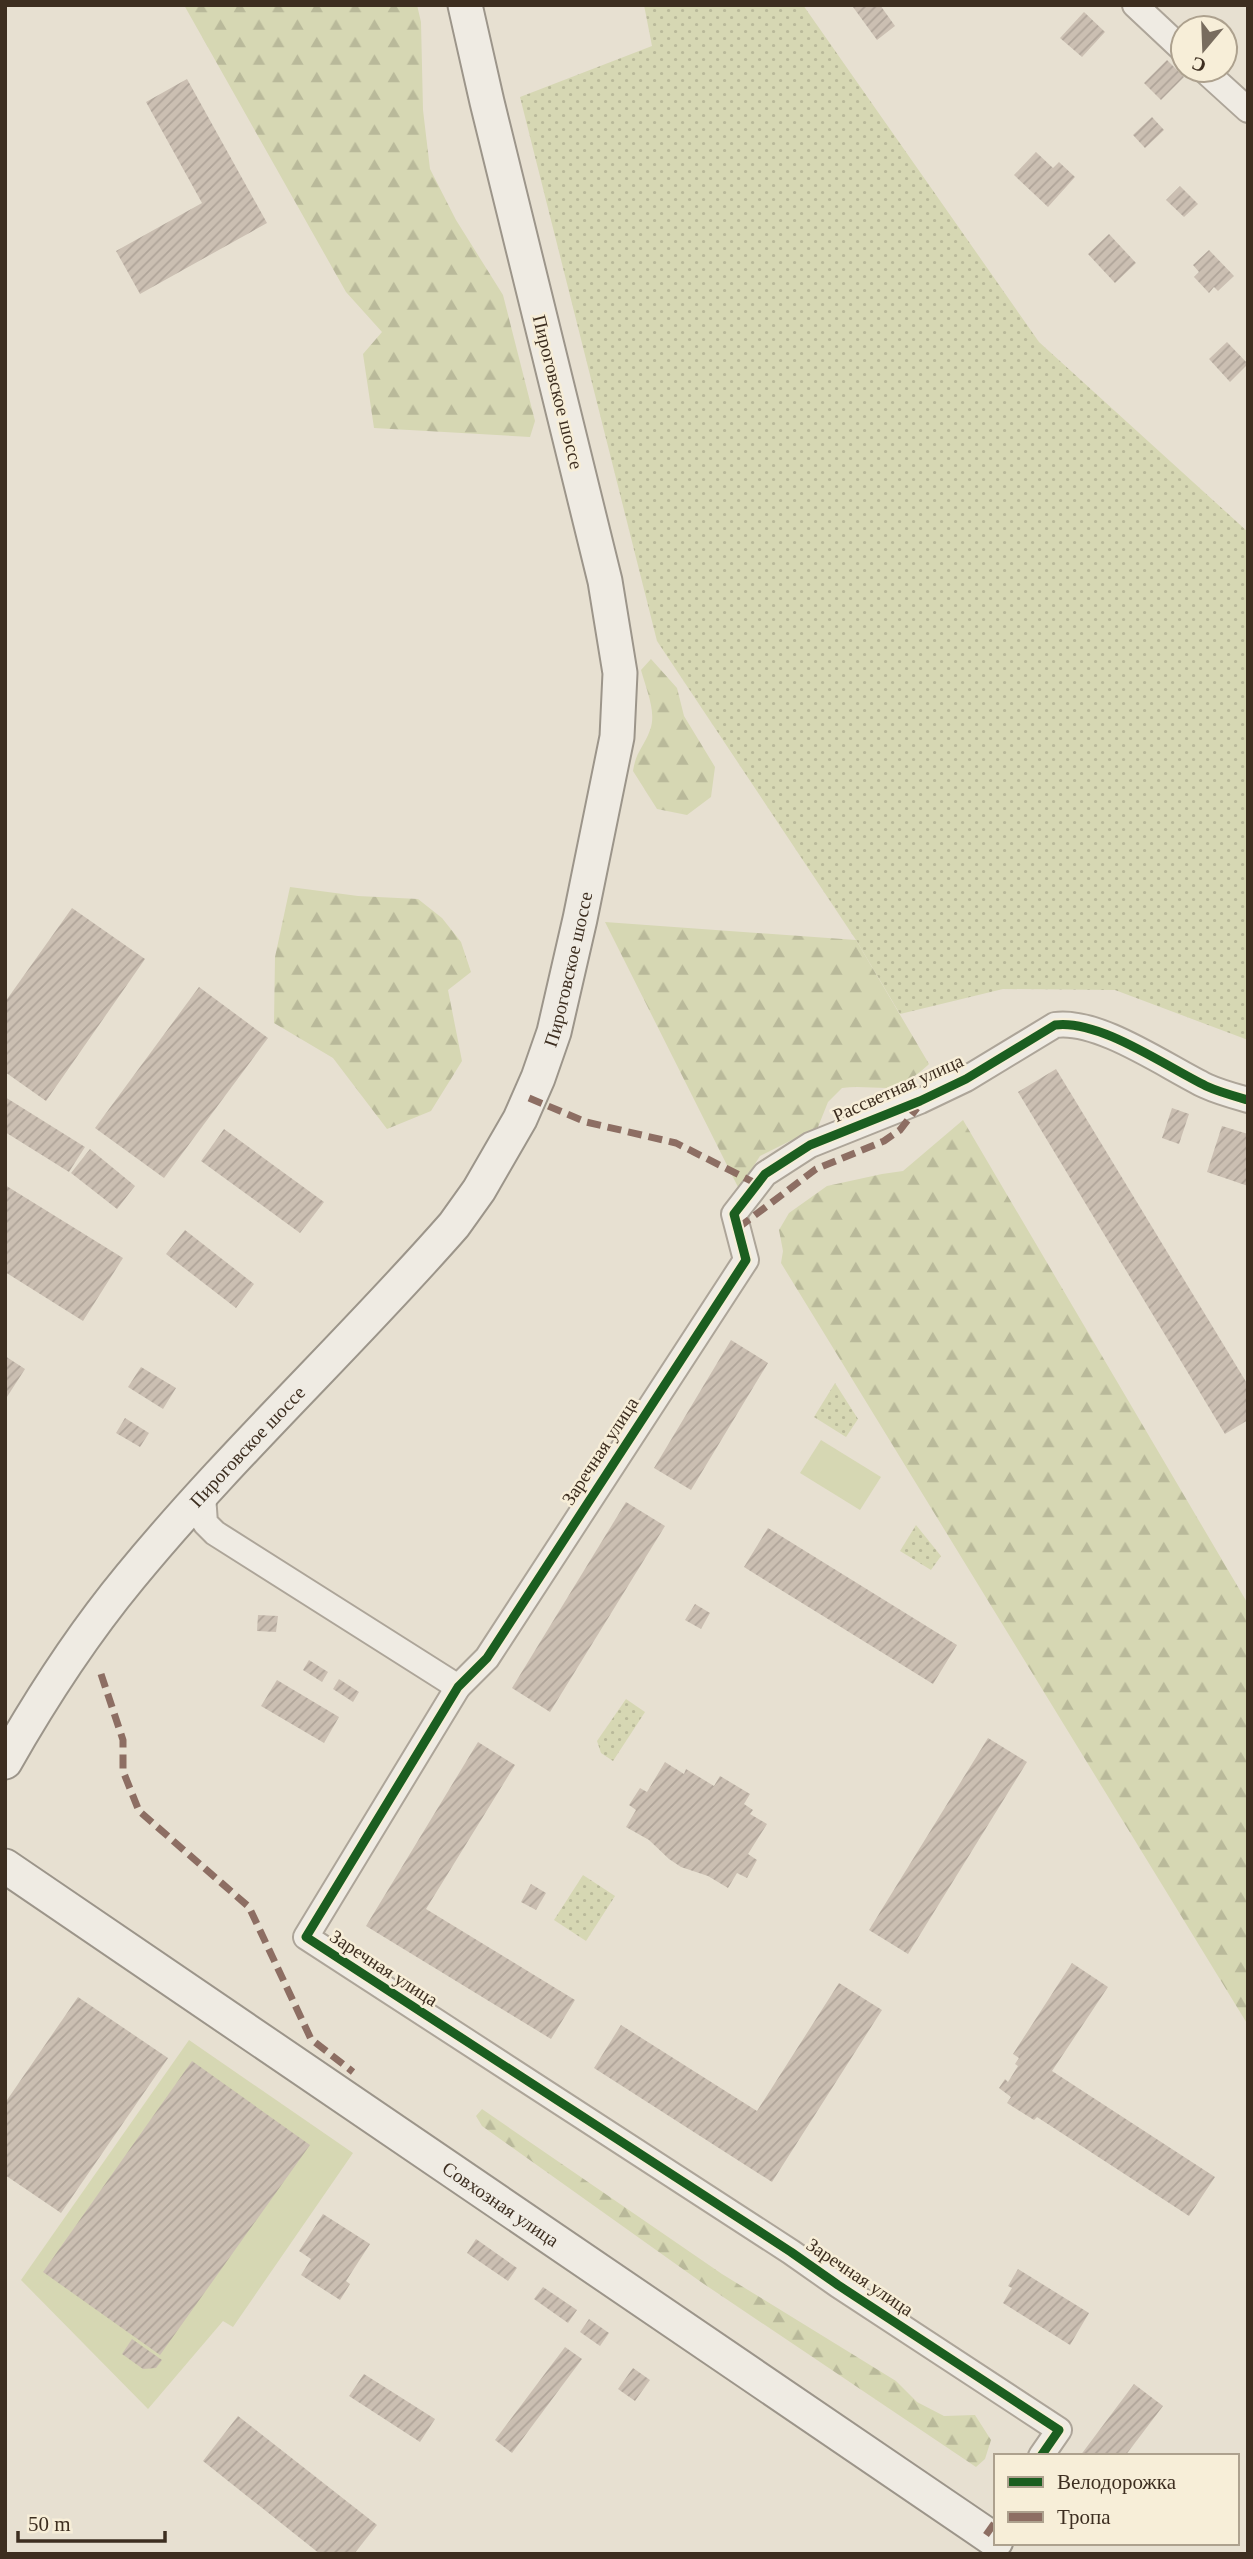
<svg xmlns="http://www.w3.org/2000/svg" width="1253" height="2559" font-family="Georgia,serif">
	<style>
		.grass { fill: url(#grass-dots) }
		.forest { fill: url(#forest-firs) }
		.garden { fill: #d6d7b3 }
		.building { fill: url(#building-hatch) }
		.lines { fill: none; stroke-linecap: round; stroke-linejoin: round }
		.street-casing { stroke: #ada599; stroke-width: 28 }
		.secondary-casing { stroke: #9c958a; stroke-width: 37 }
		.street { stroke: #efebe3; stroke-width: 24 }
		.secondary { stroke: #efebe3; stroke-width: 33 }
		.quiet { stroke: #8d6e63; stroke-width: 7; stroke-dasharray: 14 7; stroke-linecap: butt }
		.cycleway-casing { stroke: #f7eed8; stroke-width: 13 }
		.cycleway { stroke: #1b5e20; stroke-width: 9 }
		.labels { text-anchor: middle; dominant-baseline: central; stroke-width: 5; stroke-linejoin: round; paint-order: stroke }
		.street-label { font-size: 19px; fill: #3d2e20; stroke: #f7eed8 }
	</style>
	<defs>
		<pattern id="grass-dots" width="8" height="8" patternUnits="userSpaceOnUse" patternTransform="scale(1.75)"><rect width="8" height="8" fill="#d6d7b3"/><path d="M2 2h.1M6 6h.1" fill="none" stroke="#b9b99a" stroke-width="1.8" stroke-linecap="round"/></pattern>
		<pattern id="forest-firs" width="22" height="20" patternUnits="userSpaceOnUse" patternTransform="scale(1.75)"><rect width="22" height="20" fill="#d6d7b3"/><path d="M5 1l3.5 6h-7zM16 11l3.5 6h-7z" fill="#b9b99a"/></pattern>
		<pattern id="building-hatch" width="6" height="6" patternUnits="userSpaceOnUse" patternTransform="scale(1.75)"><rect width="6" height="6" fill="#cbbfb2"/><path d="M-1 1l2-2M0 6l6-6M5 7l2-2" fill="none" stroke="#afa499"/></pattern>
	</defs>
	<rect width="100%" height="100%" fill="#e7e0d1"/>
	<g class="grass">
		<polygon points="644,5 803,5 1039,342 1248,532 1248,1040 1115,990 1003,989 900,1014 856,940 657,641 520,97 652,46"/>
		<polygon points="835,1383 858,1419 846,1437 814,1417"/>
		<polygon points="916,1525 941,1556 931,1570 900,1551"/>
		<polygon points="626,1699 645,1712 613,1761 601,1753 597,1741"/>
		<polygon points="583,1875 615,1896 586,1941 554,1920"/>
	</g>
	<g class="forest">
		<polygon points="184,5 417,5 421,22 423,110 430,169 456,220 503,295 535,421 530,437 374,428 363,354 382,332 346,292"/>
		<path d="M 651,659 L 677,688 L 684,716 L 715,767 L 711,797 L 687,815 L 657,809 L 633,771 C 636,751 644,747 650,730 C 657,712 646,689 641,670 Z"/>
		<polygon points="290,887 358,896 418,899 442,918 461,942 471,972 448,990 462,1061 431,1111 387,1129 333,1058 274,1023 275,957"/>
		<path d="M 605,922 L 856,940 L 929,1064 C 920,1073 900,1088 887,1088 C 872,1088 857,1086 842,1088 L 828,1102 L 818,1127 L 760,1156 L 739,1189 Z"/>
		<polygon points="963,1120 1248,1604 1248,2025 781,1263 783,1251 779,1230 789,1213 827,1186 882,1174 903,1171"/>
		<polygon points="482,2109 722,2274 896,2381 917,2402 944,2416 975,2415 991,2440 985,2459 976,2467 701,2282 482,2126 476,2116"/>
	</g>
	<g class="garden">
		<polygon points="821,1440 881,1477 860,1510 800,1473"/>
		<polygon points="189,2040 353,2153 233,2327 223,2321 148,2409 21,2280"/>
	</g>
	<g class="building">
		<polygon points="856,5 880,5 895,26 877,40 853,7"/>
		<polygon points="1084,12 1105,32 1082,57 1060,38"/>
		<polygon points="1167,60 1184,77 1161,100 1144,83"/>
		<polygon points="187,79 267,223 140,294 116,251 202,203 146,102"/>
		<polygon points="1152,117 1164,130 1145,148 1133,135"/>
		<polygon points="1036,152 1053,168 1059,162 1075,177 1048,207 1014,175"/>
		<polygon points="1180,186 1198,204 1184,217 1166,200"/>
		<polygon points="1109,234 1136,263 1115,283 1088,254"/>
		<polygon points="1209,250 1234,276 1218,291 1214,287 1209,293 1194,277 1199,272 1193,265"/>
		<polygon points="1227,342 1248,364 1230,382 1209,359"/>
		<polygon points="72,908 145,959 46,1101 5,1072 5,1002"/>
		<polygon points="199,987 268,1038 164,1178 95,1128"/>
		<polygon points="1056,1069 1248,1385 1248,1420 1225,1434 1018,1092"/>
		<polygon points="5,1097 85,1147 69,1172 5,1132"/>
		<polygon points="1172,1108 1189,1114 1179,1144 1162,1138"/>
		<polygon points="1222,1126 1248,1134 1248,1186 1207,1172"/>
		<polygon points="224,1129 324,1202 300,1233 201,1161"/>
		<polygon points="90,1149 135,1186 117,1209 71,1173"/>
		<polygon points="5,1185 123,1258 83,1321 5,1272"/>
		<polygon points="185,1230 254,1284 236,1308 166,1254"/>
		<polygon points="731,1340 768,1363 691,1490 654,1468"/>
		<polygon points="5,1356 25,1369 5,1400"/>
		<polygon points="141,1367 176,1388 163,1409 128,1387"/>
		<polygon points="125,1418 149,1433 140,1447 116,1433"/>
		<polygon points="626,1502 665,1526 550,1712 512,1688"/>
		<polygon points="768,1528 957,1645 933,1684 744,1567"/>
		<polygon points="695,1604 710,1613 701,1629 685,1620"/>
		<polygon points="258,1615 278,1616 276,1632 257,1631"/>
		<polygon points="309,1660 328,1672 322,1682 303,1670"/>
		<polygon points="339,1679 359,1692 353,1702 333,1689"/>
		<polygon points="277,1680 339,1717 324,1743 261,1706"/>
		<polygon points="988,1738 1027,1762 908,1954 869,1930"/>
		<polygon points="478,1742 515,1765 426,1909 575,2000 551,2039 366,1926"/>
		<polygon points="665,1762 684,1774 686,1769 714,1786 720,1776 750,1794 744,1804 753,1810 750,1814 767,1824 748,1854 757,1860 747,1878 737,1873 728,1888 708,1876 681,1867 669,1859 649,1840 626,1827 636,1810 629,1805 640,1788 647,1792"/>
		<polygon points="531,1884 546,1893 536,1910 521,1902"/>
		<polygon points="1072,1963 1108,1987 1052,2071 1215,2177 1189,2216 1037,2117 1034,2120 1007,2103 1011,2097 999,2088 1005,2079 1008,2082 1018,2066 1015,2064 1019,2058 1013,2054"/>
		<polygon points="839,1983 882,2010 772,2182 594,2068 621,2025 757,2111"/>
		<polygon points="78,1997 168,2058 61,2213 5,2175 5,2103"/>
		<polygon points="192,2061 310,2145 160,2355 43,2272"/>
		<polygon points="323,2214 370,2244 346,2281 350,2284 340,2300 301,2275 311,2259 299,2251"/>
		<polygon points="476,2239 517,2268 508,2281 467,2253"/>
		<polygon points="1018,2269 1089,2313 1070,2345 1003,2303 1012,2288 1008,2286"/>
		<polygon points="543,2287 577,2310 568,2323 534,2299"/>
		<polygon points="589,2319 609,2333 600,2346 580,2332"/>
		<polygon points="132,2339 162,2360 156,2368 143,2369 122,2354"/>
		<polygon points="565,2347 582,2359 512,2453 495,2440"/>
		<polygon points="633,2368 650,2380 635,2401 618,2389"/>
		<polygon points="364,2374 435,2419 420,2442 349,2396"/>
		<polygon points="1134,2384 1163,2406 1125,2456 1080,2456"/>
		<polygon points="238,2416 377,2525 354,2554 320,2554 203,2461"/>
	</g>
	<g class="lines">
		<defs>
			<g id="street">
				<polyline points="1135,5 1183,50"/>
				<polyline points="1204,70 1248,110"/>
				<polyline points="203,1495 205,1523 215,1533 458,1687"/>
				<path d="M 1041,2456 L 1059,2430 L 838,2285 L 791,2252 L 306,1937 L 458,1687 L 487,1658 L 746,1260 L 734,1214 L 765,1174 L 810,1145 L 920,1101 L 966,1079 L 1055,1025 C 1099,1019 1165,1066 1206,1086 C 1219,1092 1234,1096 1248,1100"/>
			</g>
			<g id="secondary">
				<path id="s1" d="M 5,1762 C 42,1697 82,1635 130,1577 C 231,1454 349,1345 454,1225 L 479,1190 L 520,1119 L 538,1078 L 554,1032 L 580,919 L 617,737 L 620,673 L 605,581 L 487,102 L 465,5"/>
				<path id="s2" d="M 5,1866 L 996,2541"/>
			</g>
		</defs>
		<use href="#street" class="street-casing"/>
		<use href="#secondary" class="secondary-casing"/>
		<use href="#street" class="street"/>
		<use href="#secondary" class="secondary"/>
		<g class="quiet">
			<polyline points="529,1098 586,1122 676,1143 757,1184"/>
			<polyline points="738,1228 816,1169 884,1141 900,1130 917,1108"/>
			<polyline points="101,1674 123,1740 123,1771 139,1811 249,1907 311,2039 353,2072"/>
			<polyline points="986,2535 996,2521"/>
		</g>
		<defs>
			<path id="cycleway" d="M 1041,2456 L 1059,2430 L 838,2285 L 791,2252 L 306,1937 L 458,1687 L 487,1658 L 746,1260 L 734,1214 L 765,1174 L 810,1145 L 920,1101 L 966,1079 L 1055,1025 C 1099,1019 1165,1066 1206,1086 C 1219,1092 1234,1096 1248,1100"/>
		</defs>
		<use href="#cycleway" class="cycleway-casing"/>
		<use href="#cycleway" class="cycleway"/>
	</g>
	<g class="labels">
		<g class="street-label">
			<text transform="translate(558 392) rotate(76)">Пироговское шоссе</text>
			<text stroke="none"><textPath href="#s1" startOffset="985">Пироговское шоссе</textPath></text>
			<text transform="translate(898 1088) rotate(-24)">Рассветная улица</text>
			<text stroke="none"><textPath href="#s1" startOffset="399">Пироговское шоссе</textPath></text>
			<text transform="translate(600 1451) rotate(-57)">Заречная улица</text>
			<text transform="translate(384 1968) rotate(33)">Заречная улица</text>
			<text stroke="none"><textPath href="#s2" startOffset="600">Совхозная улица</textPath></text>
			<text transform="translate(860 2277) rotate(34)">Заречная улица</text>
		</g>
	</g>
	<rect width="1253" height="2559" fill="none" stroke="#3d2e20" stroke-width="14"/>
	<rect x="994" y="2454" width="245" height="91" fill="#f7eed8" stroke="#ada18e" stroke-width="2"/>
	<rect x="1008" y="2477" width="35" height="10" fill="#1b5e20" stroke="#ada18e" stroke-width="2"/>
	<text x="1057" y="2489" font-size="21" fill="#3d2e20">Велодорожка</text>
	<rect x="1008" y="2512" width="35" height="10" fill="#8d6e63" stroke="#ada18e" stroke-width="2"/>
	<text x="1057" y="2524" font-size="21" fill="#3d2e20">Тропа</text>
	<g transform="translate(1204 49) rotate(199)"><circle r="33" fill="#f7eed8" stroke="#ada18e" stroke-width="2"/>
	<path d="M0-5L12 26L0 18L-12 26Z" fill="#786c5e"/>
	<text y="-10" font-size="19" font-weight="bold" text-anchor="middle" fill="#3d2e20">С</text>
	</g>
	<path d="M18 2531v10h147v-10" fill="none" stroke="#3d2e20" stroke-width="3.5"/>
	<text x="28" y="2531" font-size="21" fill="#3d2e20" stroke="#f7eed8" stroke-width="5" paint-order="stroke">50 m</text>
</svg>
